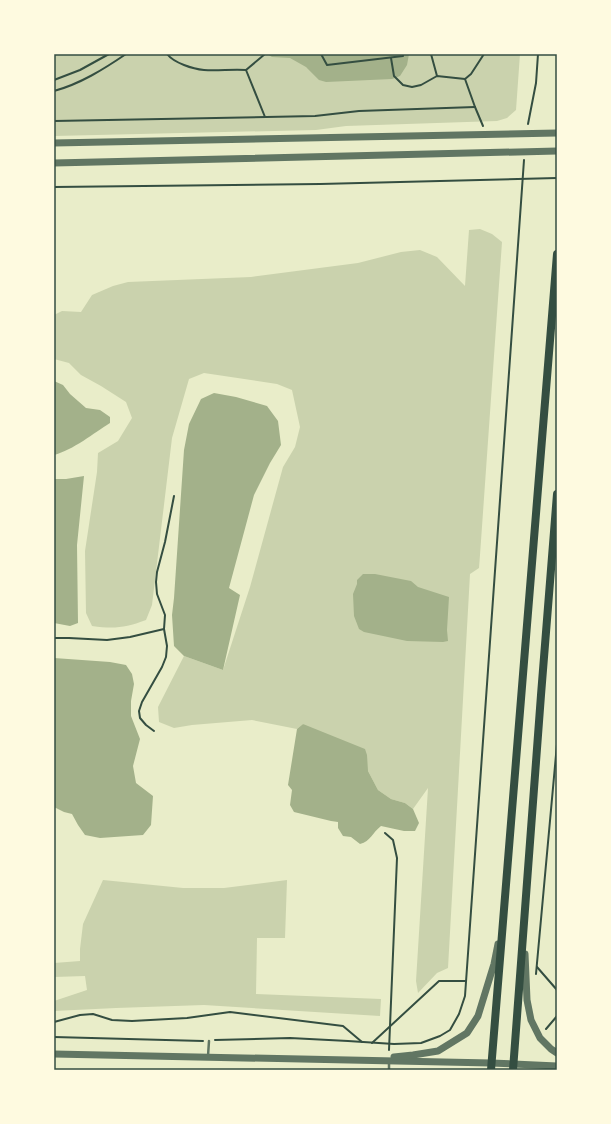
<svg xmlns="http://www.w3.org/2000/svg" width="611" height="1124" font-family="'Public Sans',sans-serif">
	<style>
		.green { fill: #cad2ad }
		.water { fill: #a3b18a }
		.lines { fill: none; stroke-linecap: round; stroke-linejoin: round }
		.path { stroke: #344e41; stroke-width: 2 }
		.service { stroke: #617663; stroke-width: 2.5 }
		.tertiary { stroke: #617663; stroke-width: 7 }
		.primary { stroke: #344e41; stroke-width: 8 }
		.neatline { fill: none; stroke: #344e41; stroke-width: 1.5 }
	</style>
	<rect width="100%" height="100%" fill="#e9edc9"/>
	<g class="green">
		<polygon points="54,54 520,54 516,110 507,118 497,121 346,126 316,130 54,136"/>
		<path d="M 480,229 L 492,234 L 502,242 L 480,555 L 479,568 L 470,574 L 448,968 L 437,973 L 418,993 L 416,981 L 428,788 L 413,809 L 405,803 L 391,799 L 378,790 L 368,771 L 303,724 L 297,729 L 252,720 L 192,725 L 174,728 L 159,722 L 158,707 L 184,656 L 223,670 L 250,587 L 283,467 L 295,447 L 300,427 L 292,390 L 277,384 L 204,373 L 189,379 L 172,438 L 152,605 L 146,620 C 125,628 114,629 92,626 L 86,613 L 85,551 L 97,472 L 98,453 L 118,441 L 132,418 L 126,402 L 101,386 L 81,375 L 69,363 L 54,359 L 54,315 L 62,311 L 81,312 L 92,295 L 113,286 L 128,282 L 251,277 L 358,263 L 401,252 L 420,250 L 437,257 L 465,286 L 469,230 Z"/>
		<polygon points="103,880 183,888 224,888 287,880 285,938 257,938 256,994 381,999 380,1016 204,1005 116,1008 54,1011 54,1001 87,990 85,976 54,977 54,963 80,961 80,949 83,924"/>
	</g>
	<g class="water">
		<polygon points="267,54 284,55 289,54 409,54 407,65 400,76 392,79 326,82 319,80 306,67 290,58 272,57"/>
		<path d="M 54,381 L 63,385 L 70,394 L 86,408 L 100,410 L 110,417 L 110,423 C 94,433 73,450 54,455 Z"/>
		<polygon points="214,393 236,397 267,406 278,421 281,445 270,463 254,495 229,588 240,595 223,670 184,656 174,646 172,615 174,598 184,450 189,424 201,399"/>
		<polygon points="84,476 77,545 78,623 70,626 54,623 54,479 66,479"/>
		<polygon points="363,574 375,574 411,581 418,587 449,597 447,630 448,641 443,642 407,641 364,632 359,629 354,616 353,594 357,584 357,580"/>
		<polygon points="54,658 110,662 126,665 132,674 134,684 131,701 131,716 140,739 133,766 136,783 153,796 151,825 143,835 100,838 85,835 78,825 72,814 64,812 54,807"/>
		<path d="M 303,724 L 365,749 L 367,755 L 368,771 L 378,790 L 391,799 L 405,803 L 413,809 L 419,823 L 415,831 L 404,831 L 381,826 C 372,833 371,841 360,844 L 351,837 L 343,836 L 338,828 L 338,822 L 331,821 L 294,812 L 290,805 L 292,790 L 288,785 L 297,729 Z"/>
	</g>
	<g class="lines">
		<g class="path">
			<path d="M 167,54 C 174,63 193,69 204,70 C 218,71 232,69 246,70 L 265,54"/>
			<polyline points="321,54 327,65 403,56 403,54"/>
			<polyline points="431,54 437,76"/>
			<polyline points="391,58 394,76 403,85 412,87 421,85 437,76 465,79 471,74 484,54"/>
			<polyline points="246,70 265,117"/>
			<polyline points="465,79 475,107 483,126"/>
			<polyline points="54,80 80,70 109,54"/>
			<path d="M 54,91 C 80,84 104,69 126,54"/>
			<polyline points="54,121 315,116 359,111 475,107"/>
			<polyline points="528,124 536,83 538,54"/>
			<polyline points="54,187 320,184 557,178"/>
			<polyline points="54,638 69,638 107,640 130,637 164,629"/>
			<polyline points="154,731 146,725 140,718 139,711 142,702 162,667 166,657 167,646 164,629 165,615 157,594 156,582 157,572 165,542 174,496"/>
			<polyline points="385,833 393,840 397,858 389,1050"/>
			<polyline points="537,967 557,990"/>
			<polyline points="536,974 557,744"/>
			<polyline points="54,1022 80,1015 93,1014 112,1020 132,1021 187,1018 230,1012 343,1026 362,1042"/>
			<polyline points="546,1029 557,1016"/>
			<polyline points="54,1037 203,1041"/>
			<polyline points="215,1040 290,1038 348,1041 394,1044 421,1043 440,1036 450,1030 459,1014 465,996 524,160"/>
			<polyline points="372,1043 439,981 466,981"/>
		</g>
		<g class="service">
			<polyline points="208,1056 209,1041"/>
			<polyline points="389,1070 389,1061"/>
		</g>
		<g class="tertiary">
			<polyline points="54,143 557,133"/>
			<polyline points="54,163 557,151"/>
			<polyline points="525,954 527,1000 531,1020 540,1038 551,1049 557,1053"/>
			<polyline points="54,1054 491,1063 557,1066"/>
			<polyline points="394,1057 413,1055 438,1051 467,1033 478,1016 494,964 498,944"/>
		</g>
		<g class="primary">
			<polyline points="491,1070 557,254"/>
			<polyline points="513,1070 541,695 557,494"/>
		</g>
	</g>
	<rect width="611" height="1124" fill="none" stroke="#fefae0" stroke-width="110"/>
	<rect x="55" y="55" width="501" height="1014" class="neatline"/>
</svg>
